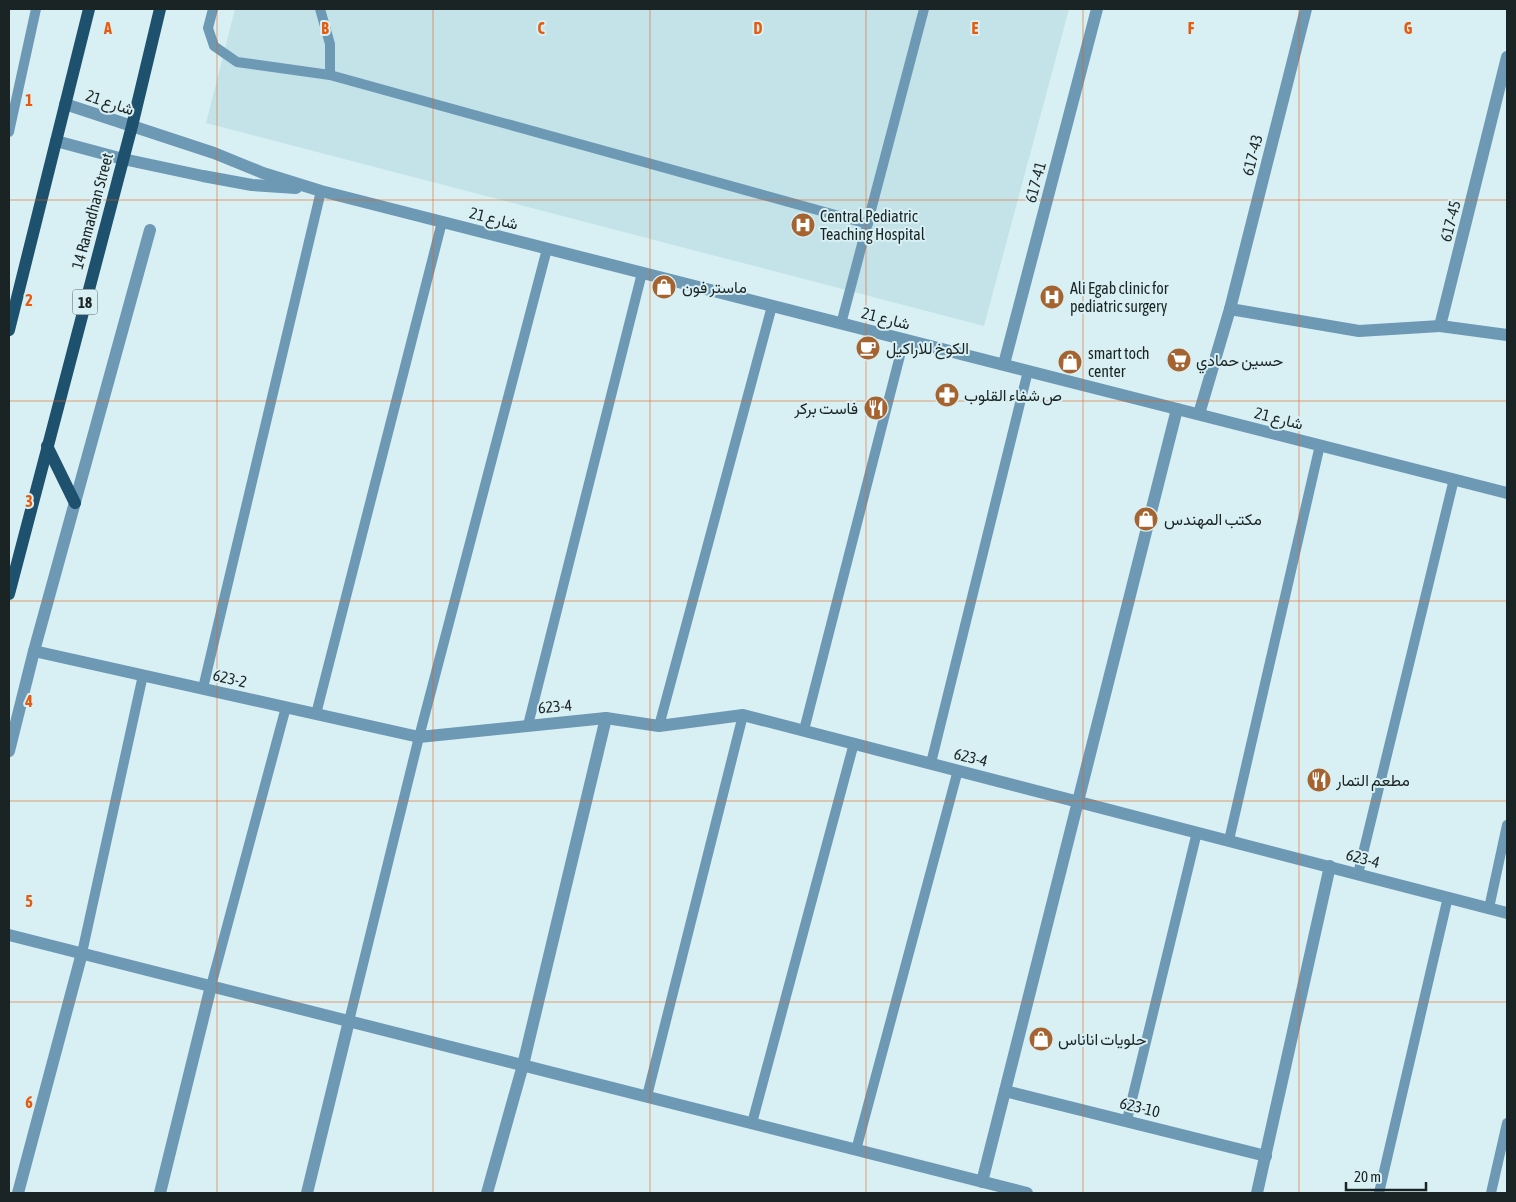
<svg xmlns="http://www.w3.org/2000/svg" width="1516" height="1202" font-family="'Asap Condensed',Vazirmatn,sans-serif">
	<style>
		.built { fill: #c3e3e8 }
		.lines { fill: none; stroke-linecap: round; stroke-linejoin: round }
		.service { stroke: #6d99b5; stroke-width: 10 }
		.minor { stroke: #6d99b5; stroke-width: 12 }
		.tertiary { stroke: #6d99b5; stroke-width: 12 }
		.primary { stroke: #1e516e; stroke-width: 12 }
		.grid { fill: none; stroke: #e8590c; stroke-width: 1; stroke-opacity: 0.55 }
		.labels { text-anchor: middle; dominant-baseline: central; stroke-width: 4; stroke-linejoin: round; paint-order: stroke }
		.shield { fill: #d8f0f3; stroke: #546163; stroke-width: 1 }
		.shield-label { font-size: 15px; font-weight: bold; fill: #1b2425 }
		.street-label { font-size: 16px; fill: #1b2425; stroke: #d8f0f3 }
		.poi-label { font-size: 16px; fill: #1b2425; stroke: #d8f0f3; text-anchor: start }
		.grid-label { font-size: 16px; text-anchor: middle; font-weight: bold; fill: #e8590c; stroke: #d8f0f3; stroke-width: 4; stroke-linejoin: round; paint-order: stroke }
	</style>
	<rect width="100%" height="100%" fill="#d8f0f3"/>
	<polygon class="built" points="235,9 1069,9 984,326 206,123"/>
	<g class="lines">
		<g class="service">
			<polyline points="213,9 208,28 214,46 237,62 330,75 868,224"/>
			<polyline points="320,9 330,44 330,75"/>
			<polyline points="9,132 36,9"/>
			<polyline points="841,324 924,9"/>
			<polyline points="203,688 321,191"/>
			<polyline points="316,714 442,222"/>
			<polyline points="528,725 642,273"/>
			<polyline points="659,726 772,306"/>
			<polyline points="804,730 904,340"/>
			<polyline points="931,763 1028,371"/>
			<polyline points="1229,840 1320,445"/>
			<polyline points="1358,874 1454,479"/>
			<polyline points="1489,908 1507,825"/>
			<polyline points="82,953 143,675"/>
			<polyline points="211,986 286,707"/>
			<polyline points="349,1021 419,737 547,249"/>
			<polyline points="647,1096 743,715"/>
			<polyline points="1127,1120 1197,832"/>
			<polyline points="752,1123 854,743"/>
			<polyline points="856,1150 958,770"/>
			<polyline points="1379,1193 1448,897"/>
			<polyline points="1491,1193 1507,1123"/>
		</g>
		<g class="minor">
			<polyline points="1306,9 1230,309 1359,331 1440,326"/>
			<polyline points="1507,57 1440,326 1507,335"/>
			<polyline points="1004,364 1097,9"/>
			<polyline points="1199,414 1230,309"/>
			<polyline points="34,651 419,737 606,718 659,726 743,715 1507,913"/>
			<polyline points="9,751 34,651 150,230"/>
			<polyline points="9,935 1027,1193"/>
			<polyline points="1005,1091 1266,1156"/>
			<polyline points="982,1182 1177,409"/>
			<polyline points="18,1193 82,953"/>
			<polyline points="160,1193 211,986"/>
			<polyline points="307,1193 349,1021"/>
			<polyline points="487,1193 523,1065 606,718"/>
			<polyline points="1257,1193 1330,866"/>
		</g>
		<g class="tertiary">
			<polyline points="65,104 214,153 263,173 321,191 1507,493"/>
			<polyline points="56,141 123,159 203,176 252,185 296,188"/>
		</g>
		<g class="primary">
			<polyline points="9,330 89,9"/>
			<polyline points="47,446 75,503"/>
			<polyline points="9,594 132,126 160,9"/>
		</g>
	</g>
	<path class="grid" d="M 217,9 L 217,1193M 433,9 L 433,1193M 650,9 L 650,1193M 866,9 L 866,1193M 1083,9 L 1083,1193M 1299,9 L 1299,1193M 9,200 L 1507,200M 9,401 L 1507,401M 9,601 L 1507,601M 9,801 L 1507,801M 9,1002 L 1507,1002"/>
	<defs>
		<symbol id="hospital-disc" viewBox="-11 -11 22 22"><circle r="9.5" fill="#a56330" stroke="#d8f0f3"/><path d="M-5-5h3v3.5h4V-5h3V5h-3V1.5h-4V5h-3Z" fill="#fff"/></symbol>
		<symbol id="shop-disc" viewBox="-11 -11 22 22"><circle r="9.5" fill="#a56330" stroke="#d8f0f3"/><path d="M-5-2.5h2.3a2.7 3.5 0 0 1 5.4 0H5L5.5 6h-11ZM-1.5-2.5h3a1.5 2.3 0 0 0-3 0Z" fill="#fff"/></symbol>
		<symbol id="cafe-disc" viewBox="-11 -11 22 22"><circle r="9.5" fill="#a56330" stroke="#d8f0f3"/><path d="M-5.5-4.5H6V0H3Q3 3.5 0 3.5H-2.5Q-5.5 3.5-5.5 0ZM3-3.2v2h1.7v-2ZM-6 4.5H4V6H-6Z" fill="#fff"/></symbol>
		<symbol id="supermarket-disc" viewBox="-11 -11 22 22"><circle r="9.5" fill="#a56330" stroke="#d8f0f3"/><path d="M-6-5.5h2.5l.6 2H6L4.5 2H-2.5L-4.4-4H-6ZM-1.5 3.2a1.3 1.3 0 1 0 .1 0ZM3 3.2a1.3 1.3 0 1 0 .1 0Z" fill="#fff"/></symbol>
		<symbol id="pharmacy-disc" viewBox="-11 -11 22 22"><circle r="9.5" fill="#a56330" stroke="#d8f0f3"/><path d="M-2-6h4v4h4v4h-4v4h-4v-4h-4v-4h4Z" fill="#fff"/></symbol>
		<symbol id="restaurant-disc" viewBox="-11 -11 22 22"><circle r="9.5" fill="#a56330" stroke="#d8f0f3"/><path d="M-5-6h1v4h1v-4h1v4h1v-4h1v5L-1.5 .5V6h-2V.5L-5-1ZM5-6V6H3V1.5H1.5Q1.5-4 5-6Z" fill="#fff"/></symbol>
	</defs>
	<g fill-rule="evenodd">
		<use href="#hospital-disc" x="789" y="211" width="28" height="28"/>
		<use href="#shop-disc" x="650" y="273" width="28" height="28"/>
		<use href="#hospital-disc" x="1038" y="283" width="28" height="28"/>
		<use href="#cafe-disc" x="854" y="334" width="28" height="28"/>
		<use href="#supermarket-disc" x="1165" y="346" width="28" height="28"/>
		<use href="#shop-disc" x="1056" y="348" width="28" height="28"/>
		<use href="#pharmacy-disc" x="933" y="381" width="28" height="28"/>
		<use href="#restaurant-disc" x="862" y="394" width="28" height="28"/>
		<use href="#shop-disc" x="1132" y="505" width="28" height="28"/>
		<use href="#restaurant-disc" x="1305" y="766" width="28" height="28"/>
		<use href="#shop-disc" x="1027" y="1025" width="28" height="28"/>
	</g>
	<g class="labels">
		<rect class="shield" x="72.5" y="289.5" width="25" height="25" rx="4"/>
		<g class="shield-label">
			<text x="85" y="302">18</text>
		</g>
		<g class="street-label">
			<text transform="translate(110 102) rotate(18)">شارع 21</text>
			<text transform="translate(1252 155) rotate(-76)">617-43</text>
			<text transform="translate(1035 182) rotate(-75)">617-41</text>
			<text transform="translate(92 211) rotate(-75)">14 Ramadhan Street</text>
			<text transform="translate(494 218) rotate(14)">شارع 21</text>
			<text transform="translate(1450 221) rotate(-76)">617-45</text>
			<text transform="translate(886 318) rotate(14)">شارع 21</text>
			<text transform="translate(1279 418) rotate(14)">شارع 21</text>
			<text transform="translate(230 678) rotate(13)">623-2</text>
			<text transform="translate(555 706) rotate(-5)">623-4</text>
			<text transform="translate(971 757) rotate(14)">623-4</text>
			<text transform="translate(1363 858) rotate(15)">623-4</text>
			<text transform="translate(1140 1107) rotate(14)">623-10</text>
		</g>
		<g class="poi-label">
			<text x="820" y="216">Central Pediatric<tspan x="820" dy="18">Teaching Hospital</tspan></text>
			<text x="682" y="287">ماستر فون</text>
			<text x="1070" y="288">Ali Egab clinic for<tspan x="1070" dy="18">pediatric surgery</tspan></text>
			<text x="886" y="348">الكوخ للاراكيل</text>
			<text x="1088" y="353">smart toch<tspan x="1088" dy="18">center</tspan></text>
			<text x="1196" y="360">حسين حمادي</text>
			<text x="964" y="395">ص شفاء القلوب</text>
			<text x="858" y="408" text-anchor="end">فاست بركر</text>
			<text x="1164" y="519">مكتب المهندس</text>
			<text x="1336" y="780">مطعم التمار</text>
			<text x="1058" y="1039">حلويات اناناس</text>
		</g>
	</g>
	<g class="grid-label">
		<text x="108" y="34">A</text>
		<text x="325" y="34">B</text>
		<text x="541" y="34">C</text>
		<text x="758" y="34">D</text>
		<text x="975" y="34">E</text>
		<text x="1191" y="34">F</text>
		<text x="1408" y="34">G</text>
		<text x="29" y="106">1</text>
		<text x="29" y="306">2</text>
		<text x="29" y="507">3</text>
		<text x="29" y="707">4</text>
		<text x="29" y="907">5</text>
		<text x="29" y="1108">6</text>
	</g>
	<rect width="1516" height="1202" fill="none" stroke="#1b2425" stroke-width="20"/>
	<path d="M1346 1182v8h80v-8" fill="none" stroke="#1b2425" stroke-width="2.5"/>
	<text x="1354" y="1182" font-size="15" fill="#1b2425" stroke="#d8f0f3" stroke-width="4" paint-order="stroke">20 m</text>
</svg>
